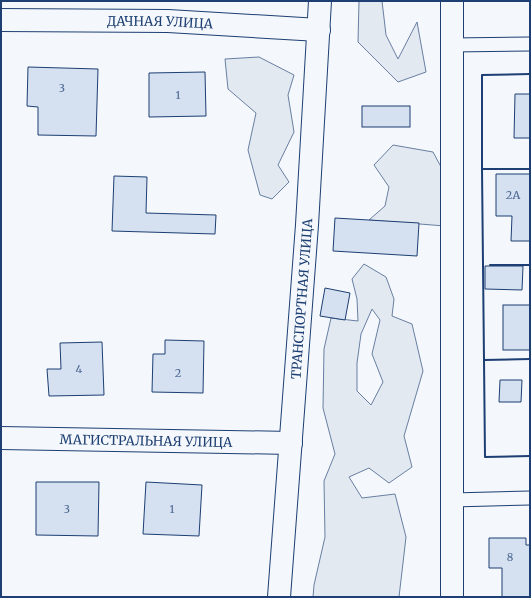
<svg xmlns="http://www.w3.org/2000/svg" width="531" height="598" font-family="Merriweather,serif">
	<style>
		.green { fill: #e3e9f0; stroke: #687fa3; fill-rule: evenodd }
		.building { fill: #d5e0f0; stroke: #1d3f73 }
		.lines { fill: none; stroke-linecap: round; stroke-linejoin: round }
		.service-casing { stroke: #1d3f73; stroke-width: 15 }
		.minor-casing { stroke: #1d3f73; stroke-width: 24 }
		.service { stroke: #f4f7fb; stroke-width: 13 }
		.minor { stroke: #f4f7fb; stroke-width: 22 }
		.wall { stroke: #1d3f73; stroke-width: 2 }
		.labels { text-anchor: middle; dominant-baseline: central; stroke-width: 3; stroke-linejoin: round; paint-order: stroke }
		.number-label { font-size: 11px; fill: #4b6792 }
		.street-label { font-size: 13px; fill: #1d3f73; stroke: #f4f7fb }
	</style>
	<rect width="100%" height="100%" fill="#f4f7fb"/>
	<g class="green">
		<polygon points="359,1 382,1 386,35 398,59 417,22 426,72 398,82 358,42"/>
		<polygon points="259,57 294,75 288,95 294,132 278,165 289,182 272,199 260,195 248,150 256,113 228,89 225,59"/>
		<polygon points="393,145 433,152 447,178 445,226 369,220 385,206 389,187 374,165"/>
		<path d="M 364,264 L 386,277 L 394,299 L 392,316 L 412,324 L 423,371 L 404,436 L 412,467 L 389,483 L 369,468 L 349,477 L 362,498 L 395,494 L 406,537 L 399,597 L 313,597 L 314,585 L 325,537 L 324,481 L 335,454 L 323,408 L 324,349 L 331,318 L 358,321 L 357,299 L 352,279 ZM 372,309 L 380,320 L 372,354 L 383,382 L 371,405 L 357,391 L 357,363 L 361,334 Z"/>
	</g>
	<g class="building">
		<polygon points="28,67 98,69 96,136 38,135 38,107 27,106"/>
		<polygon points="205,72 206,116 149,117 149,73"/>
		<polygon points="515,94 530,94 530,138 514,138"/>
		<rect x="362" y="106" width="48" height="21"/>
		<polygon points="496,174 530,174 530,241 511,241 512,216 496,216"/>
		<polygon points="114,176 147,177 146,213 216,215 215,234 112,231"/>
		<polygon points="335,218 419,223 417,256 333,251"/>
		<polygon points="485,266 523,266 522,290 485,289"/>
		<polygon points="325,288 350,293 345,320 320,316"/>
		<rect x="503" y="305" width="27" height="45"/>
		<polygon points="165,340 204,341 203,393 152,392 153,354 165,354"/>
		<polygon points="102,342 104,395 49,396 47,369 61,369 60,343"/>
		<polygon points="500,380 522,380 521,402 499,402"/>
		<polygon points="36,482 99,482 98,536 36,535"/>
		<polygon points="146,482 202,485 199,536 143,534"/>
		<polygon points="489,538 526,538 526,545 530,545 530,597 502,597 502,568 489,568"/>
	</g>
	<g class="lines">
		<defs>
			<g id="service">
				<polyline points="452,45 530,44"/>
				<polyline points="452,500 530,498"/>
			</g>
			<g id="minor">
				<polyline points="452,1 452,597"/>
				<path id="s1" d="M 1,20 L 168,21 L 319,30"/>
				<path id="s2" d="M 1,438 L 291,443"/>
				<path id="s3" d="M 279,597 L 307,225 L 320,1"/>
			</g>
		</defs>
		<use href="#service" class="service-casing"/>
		<use href="#minor" class="minor-casing"/>
		<use href="#service" class="service"/>
		<use href="#minor" class="minor"/>
		<g class="wall">
			<polyline points="484,169 482,169 482,75 530,74"/>
			<polyline points="530,169 482,169 484,360 530,359"/>
			<polyline points="490,265 530,265"/>
			<polyline points="486,360 484,360 485,457 530,456"/>
		</g>
	</g>
	<g class="labels">
		<g class="number-label">
			<text x="62" y="88">3</text>
			<text x="178" y="95">1</text>
			<text x="513" y="195">2А</text>
			<text x="79" y="369">4</text>
			<text x="178" y="373">2</text>
			<text x="67" y="509">3</text>
			<text x="172" y="509">1</text>
			<text x="510" y="557">8</text>
		</g>
		<g class="street-label">
			<text stroke="none"><textPath href="#s1" startOffset="159">ДАЧНАЯ УЛИЦА</textPath></text>
			<text stroke="none"><textPath href="#s3" startOffset="299">ТРАНСПОРТНАЯ УЛИЦА</textPath></text>
			<text stroke="none"><textPath href="#s2" startOffset="145">МАГИСТРАЛЬНАЯ УЛИЦА</textPath></text>
		</g>
	</g>
	<rect width="531" height="598" fill="none" stroke="#1d3f73" stroke-width="4"/>
</svg>
